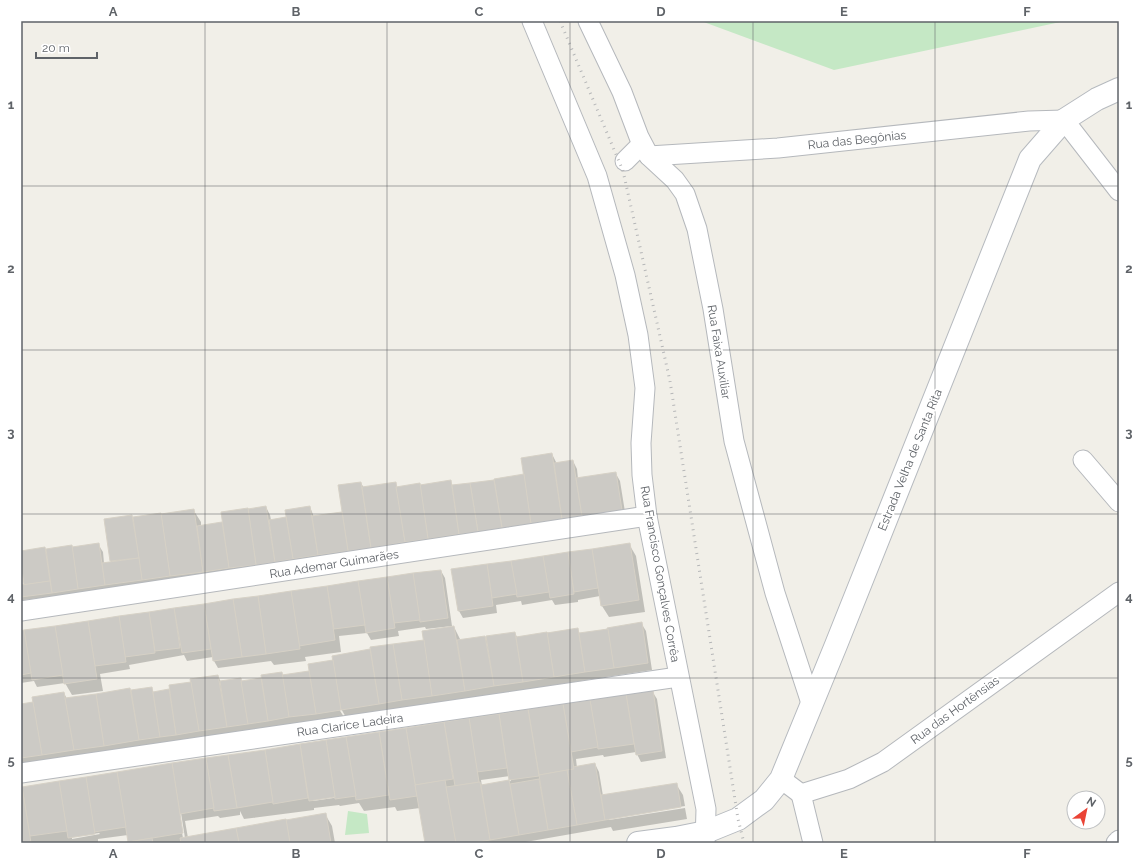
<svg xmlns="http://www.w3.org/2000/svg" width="1140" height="864" font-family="Raleway,sans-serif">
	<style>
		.green { fill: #c5e8c5 }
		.shadow { fill: #0003; fill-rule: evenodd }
		.building { fill: #cccac5; stroke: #d6d1c6 }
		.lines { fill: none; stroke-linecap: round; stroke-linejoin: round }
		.street-casing { stroke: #b5b8bc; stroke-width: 21 }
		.secondary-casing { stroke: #b6babf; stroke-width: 24 }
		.street { stroke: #fff; stroke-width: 19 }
		.secondary { stroke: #fff; stroke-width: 22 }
		.rail { stroke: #b6b7b8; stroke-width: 3; stroke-dasharray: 1 5; stroke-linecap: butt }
		.grid { fill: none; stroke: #5f6368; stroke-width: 1; stroke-opacity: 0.55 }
		.labels { text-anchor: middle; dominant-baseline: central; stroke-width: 4; stroke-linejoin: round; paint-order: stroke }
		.street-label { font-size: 12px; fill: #5f6368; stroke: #fff }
		.neatline { fill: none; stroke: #5f6368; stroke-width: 1.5 }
		.grid-label { font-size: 13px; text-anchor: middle; font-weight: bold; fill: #5f6368 }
	</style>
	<rect width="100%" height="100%" fill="#f1efe8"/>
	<g class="green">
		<polygon points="701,21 1065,21 834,70"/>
		<polygon points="348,811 367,814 369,833 345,835"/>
	</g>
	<g class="shadow">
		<polygon points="552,454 557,464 573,461 577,469 578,479 616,474 620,481 626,518 57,600 55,596 24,600 24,605 21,605 21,581 22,586 25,586 21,552 45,548 46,550 71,546 72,548 98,544 103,552 104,563 111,562 105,520 132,516 133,518 194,511 201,522 201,526 223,523 266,507 270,515 271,520 287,518 310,507 314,517 344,512 361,483 364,488 395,483 397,488 420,486 450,482 453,486 470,484 525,475"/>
		<polygon points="629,544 636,556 645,612 609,617 602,606 600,596 578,600 578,602 555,605 552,600 522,605 521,601 496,605 497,613 463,618 459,611 453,570"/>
		<polygon points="441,571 445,578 452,626 426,629 425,627 398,631 399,636 371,640 367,633 339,636 341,652 305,657 306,661 274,665 271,661 218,668 214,661 213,657 187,661 184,655 129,665 130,669 100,674 103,691 72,695 65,683 37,687 34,681 21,683 21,632"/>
		<polygon points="641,623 646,631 652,670 470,698 348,721 339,705 337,706 344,717 21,767 21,705 34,703 64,693 67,699 130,689 131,691 151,688 154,693 170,690 218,676 221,682 242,682 310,672 334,661 333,656 425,641 454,627 461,641 515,633 517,637 577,629 580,634"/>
		<path d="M 652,691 L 657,699 L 666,758 L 641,762 L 636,752 L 604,757 L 603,755 L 576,759 L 577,768 L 595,764 L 599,772 L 603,796 L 676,784 L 683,795 L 685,806 L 609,818 L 609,820 L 685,808 L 687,819 L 613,831 L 611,827 L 520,843 L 426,843 L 420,808 L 397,811 L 395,807 L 364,811 L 359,803 L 340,806 L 339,805 L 314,808 L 314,810 L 244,819 L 240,811 L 240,815 L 220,818 L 218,816 L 185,821 L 188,838 L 325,814 L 332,826 L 335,843 L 126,843 L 129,842 L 128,835 L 98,839 L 98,842 L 90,843 L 21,843 L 21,788 ZM 510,776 L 511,781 L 482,786 L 481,780 ZM 340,795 L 340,797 L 313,801 L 313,799 ZM 178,811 L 181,813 L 185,838 L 183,838 ZM 99,833 L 100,834 L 72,839 L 72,837 Z"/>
	</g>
	<g class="building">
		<polygon points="552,453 562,519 531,524 521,458"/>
		<polygon points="573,460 582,516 562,519 554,463"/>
		<polygon points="616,472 622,510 582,516 576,478"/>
		<polygon points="524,474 531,524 502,528 494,479"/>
		<polygon points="451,480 459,534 428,539 420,485"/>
		<polygon points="494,480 502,528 478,532 470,483"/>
		<polygon points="361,482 371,548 348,551 338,485"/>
		<polygon points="396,482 405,542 371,548 362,487"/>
		<polygon points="420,483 428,539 405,542 396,487"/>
		<polygon points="470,483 478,532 459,534 452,485"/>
		<polygon points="266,506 275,562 256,565 248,509"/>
		<polygon points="310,506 318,555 293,559 285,510"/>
		<polygon points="248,508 256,565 229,568 221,512"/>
		<polygon points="194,509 203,572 170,576 161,514"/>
		<polygon points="342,512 348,551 318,555 312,516"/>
		<polygon points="161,513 170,576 142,580 133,517"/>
		<polygon points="132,515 139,558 110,561 104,519"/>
		<polygon points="286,517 293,559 275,562 269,520"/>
		<polygon points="222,522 229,568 203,572 197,526"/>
		<polygon points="99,543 105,585 78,589 72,547"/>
		<polygon points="630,543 639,600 601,606 592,549"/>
		<polygon points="72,545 78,589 52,593 46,549"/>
		<polygon points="45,547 50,581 24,585 21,561 21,551"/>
		<polygon points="592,549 598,588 574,592 568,552"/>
		<polygon points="568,552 574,594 550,598 543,556"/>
		<polygon points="543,556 549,592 517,597 511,561"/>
		<polygon points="139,558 142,580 105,585 102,563"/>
		<polygon points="511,561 517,594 492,598 487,564"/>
		<polygon points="487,564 493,606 458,611 451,569"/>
		<polygon points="441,570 448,618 420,622 413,573"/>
		<polygon points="413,573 420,620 394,623 387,577"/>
		<polygon points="387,577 395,628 366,633 358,581"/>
		<polygon points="50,581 52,593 21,597 21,585"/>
		<polygon points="358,581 365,625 334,629 327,586"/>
		<polygon points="327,586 335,640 299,646 291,591"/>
		<polygon points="291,591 300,649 266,654 258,596"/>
		<polygon points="258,596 266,654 242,657 233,599"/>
		<polygon points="233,599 242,657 213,661 204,604"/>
		<polygon points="204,604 211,649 182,653 174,608"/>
		<polygon points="174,608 180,648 155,651 149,612"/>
		<polygon points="149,612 155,653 125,657 119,616"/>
		<polygon points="119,616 126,662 95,666 88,621"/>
		<polygon points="88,621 97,679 64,684 55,626"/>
		<polygon points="642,622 648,663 614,668 607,628"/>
		<polygon points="55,626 63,675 32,680 24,630"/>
		<polygon points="454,626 465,691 432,696 422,631"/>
		<polygon points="578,628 585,672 554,677 547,633"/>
		<polygon points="608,629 614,668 585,672 579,633"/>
		<polygon points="24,630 31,673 21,675 21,631"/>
		<polygon points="515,632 523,682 494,686 486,636"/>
		<polygon points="547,632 554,677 523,682 516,637"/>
		<polygon points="485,636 494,686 465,691 457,640"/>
		<polygon points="424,640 432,696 402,700 393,644"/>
		<polygon points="393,644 402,700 379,704 370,647"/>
		<polygon points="370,649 379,704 341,710 332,656"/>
		<polygon points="333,660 341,710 316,714 308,664"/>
		<polygon points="309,671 316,714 289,717 282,675"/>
		<polygon points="282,672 289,717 268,721 261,675"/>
		<polygon points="218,675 227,727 199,731 190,679"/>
		<polygon points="241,678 248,724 227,727 220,681"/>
		<polygon points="261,678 268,721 248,724 241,681"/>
		<polygon points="191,682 199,731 176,735 169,685"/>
		<polygon points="152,687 160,737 139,740 131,690"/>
		<polygon points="130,688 139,740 104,746 96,694"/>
		<polygon points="169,689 176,735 160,737 153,692"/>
		<polygon points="653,690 662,751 636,755 626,694"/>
		<polygon points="64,692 74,750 42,755 32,697"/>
		<polygon points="96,694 104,746 74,750 65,698"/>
		<polygon points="626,694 634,744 598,749 590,700"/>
		<polygon points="590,700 598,747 571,752 563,704"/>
		<polygon points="33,702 42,755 21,758 21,704"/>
		<polygon points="563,704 574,769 539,775 528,709"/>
		<polygon points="528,709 539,776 509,780 499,714"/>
		<polygon points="499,714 507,768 477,772 469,718"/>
		<polygon points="469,718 479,782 455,786 444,722"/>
		<polygon points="444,722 453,779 415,785 406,728"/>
		<polygon points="406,728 417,796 390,800 379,732"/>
		<polygon points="379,732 389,795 356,800 346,737"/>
		<polygon points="346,737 356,796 335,799 326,740"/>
		<polygon points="326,740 335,797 309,801 300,744"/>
		<polygon points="300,744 308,798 273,804 265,750"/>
		<polygon points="265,750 273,802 237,808 228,755"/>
		<polygon points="228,755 237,808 214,811 206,758"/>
		<polygon points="206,758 214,808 180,814 172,763"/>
		<polygon points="172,763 183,833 128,842 117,772"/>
		<polygon points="595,763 605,820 577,825 567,770 574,769 573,767"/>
		<polygon points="567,770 577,825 548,830 539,775"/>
		<polygon points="117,772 126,827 94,832 86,777"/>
		<polygon points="86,777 95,834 68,838 59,781"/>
		<polygon points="539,779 548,830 519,835 510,784"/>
		<polygon points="445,780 456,843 425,843 415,785"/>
		<polygon points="509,780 519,835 490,840 481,785"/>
		<polygon points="59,781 67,831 30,836 22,787"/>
		<polygon points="480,782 490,840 472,843 456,843 446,787"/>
		<polygon points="677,783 681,807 605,820 601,795"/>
		<polygon points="21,787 22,787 31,843 21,843"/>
		<polygon points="326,813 331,843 290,843 286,820"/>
		<polygon points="286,819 290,843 239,843 236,828"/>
		<polygon points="236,828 239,843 181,843 180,838"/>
		<polygon points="152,838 153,843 120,843 128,842"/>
	</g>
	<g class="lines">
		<defs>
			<g id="street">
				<polyline points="532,21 597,176 625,275 638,335 645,388 641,443 642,475 647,516 706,809 705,843"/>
				<polyline points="588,21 622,92 639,137 649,156 675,180 685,194 697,229 713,309 734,441 775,593 811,703"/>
				<polyline points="649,156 778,148 1029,121 1064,120 1119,191"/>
				<polyline points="625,161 642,144"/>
				<polyline points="1083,460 1119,502"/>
				<polyline points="21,611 647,516"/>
				<polyline points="21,773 678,677"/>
				<polyline points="781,779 801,794 849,779 883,762 1119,592"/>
				<polyline points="801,794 813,843"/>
				<polyline points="1116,843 1119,840"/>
			</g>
			<polyline id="secondary" points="638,843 676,838 706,832 738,819 764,800 781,779 836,645 1030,159 1064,120 1097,99 1119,89"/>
		</defs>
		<use href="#street" class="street-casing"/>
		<use href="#secondary" class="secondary-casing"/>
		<use href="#street" class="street"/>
		<use href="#secondary" class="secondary"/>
		<polyline class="rail" points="560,21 623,171 670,381 738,819 744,843"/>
	</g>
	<path class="grid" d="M 205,21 L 205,843M 387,21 L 387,843M 570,21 L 570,843M 753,21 L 753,843M 935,21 L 935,843M 21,186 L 1119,186M 21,350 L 1119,350M 21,514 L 1119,514M 21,678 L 1119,678"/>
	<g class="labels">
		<g class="street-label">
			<text transform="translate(857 140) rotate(-6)">Rua das Begônias</text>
			<text transform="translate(719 352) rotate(81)">Rua Faixa Auxiliar</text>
			<text transform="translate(910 460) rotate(-68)">Estrada Velha de Santa Rita</text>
			<text transform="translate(334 564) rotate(-9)">Rua Ademar Guimarães</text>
			<text transform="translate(660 574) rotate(80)">Rua Francisco Gonçalves Corrêa</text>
			<text transform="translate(955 710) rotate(-36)">Rua das Hortênsias</text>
			<text transform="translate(350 725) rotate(-8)">Rua Clarice Ladeira</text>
		</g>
	</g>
	<rect width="1140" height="864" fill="none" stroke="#ffffff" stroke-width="44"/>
	<g transform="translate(1086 810) rotate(33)"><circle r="19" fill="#ffffff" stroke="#bfc1c3"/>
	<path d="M0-3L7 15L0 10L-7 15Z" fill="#ea4335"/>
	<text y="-6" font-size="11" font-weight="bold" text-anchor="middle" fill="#5f6368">N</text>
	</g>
	<path d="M36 52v6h61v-6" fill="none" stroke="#5f6368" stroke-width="2"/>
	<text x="42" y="52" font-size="12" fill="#5f6368" stroke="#ffffff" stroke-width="3" paint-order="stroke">20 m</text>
	<rect x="22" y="22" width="1096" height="820" class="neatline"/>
	<g class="grid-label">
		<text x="113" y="16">A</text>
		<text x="296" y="16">B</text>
		<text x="479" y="16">C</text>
		<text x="661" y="16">D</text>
		<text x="844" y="16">E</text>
		<text x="1027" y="16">F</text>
		<text x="11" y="109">1</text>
		<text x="1129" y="109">1</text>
		<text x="11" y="273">2</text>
		<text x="1129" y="273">2</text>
		<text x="11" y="437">3</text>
		<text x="1129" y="437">3</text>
		<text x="11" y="601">4</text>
		<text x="1129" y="601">4</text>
		<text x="11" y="765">5</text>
		<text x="1129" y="765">5</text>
		<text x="113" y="858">A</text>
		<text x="296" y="858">B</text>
		<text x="479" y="858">C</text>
		<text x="661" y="858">D</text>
		<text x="844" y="858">E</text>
		<text x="1027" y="858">F</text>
	</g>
</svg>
